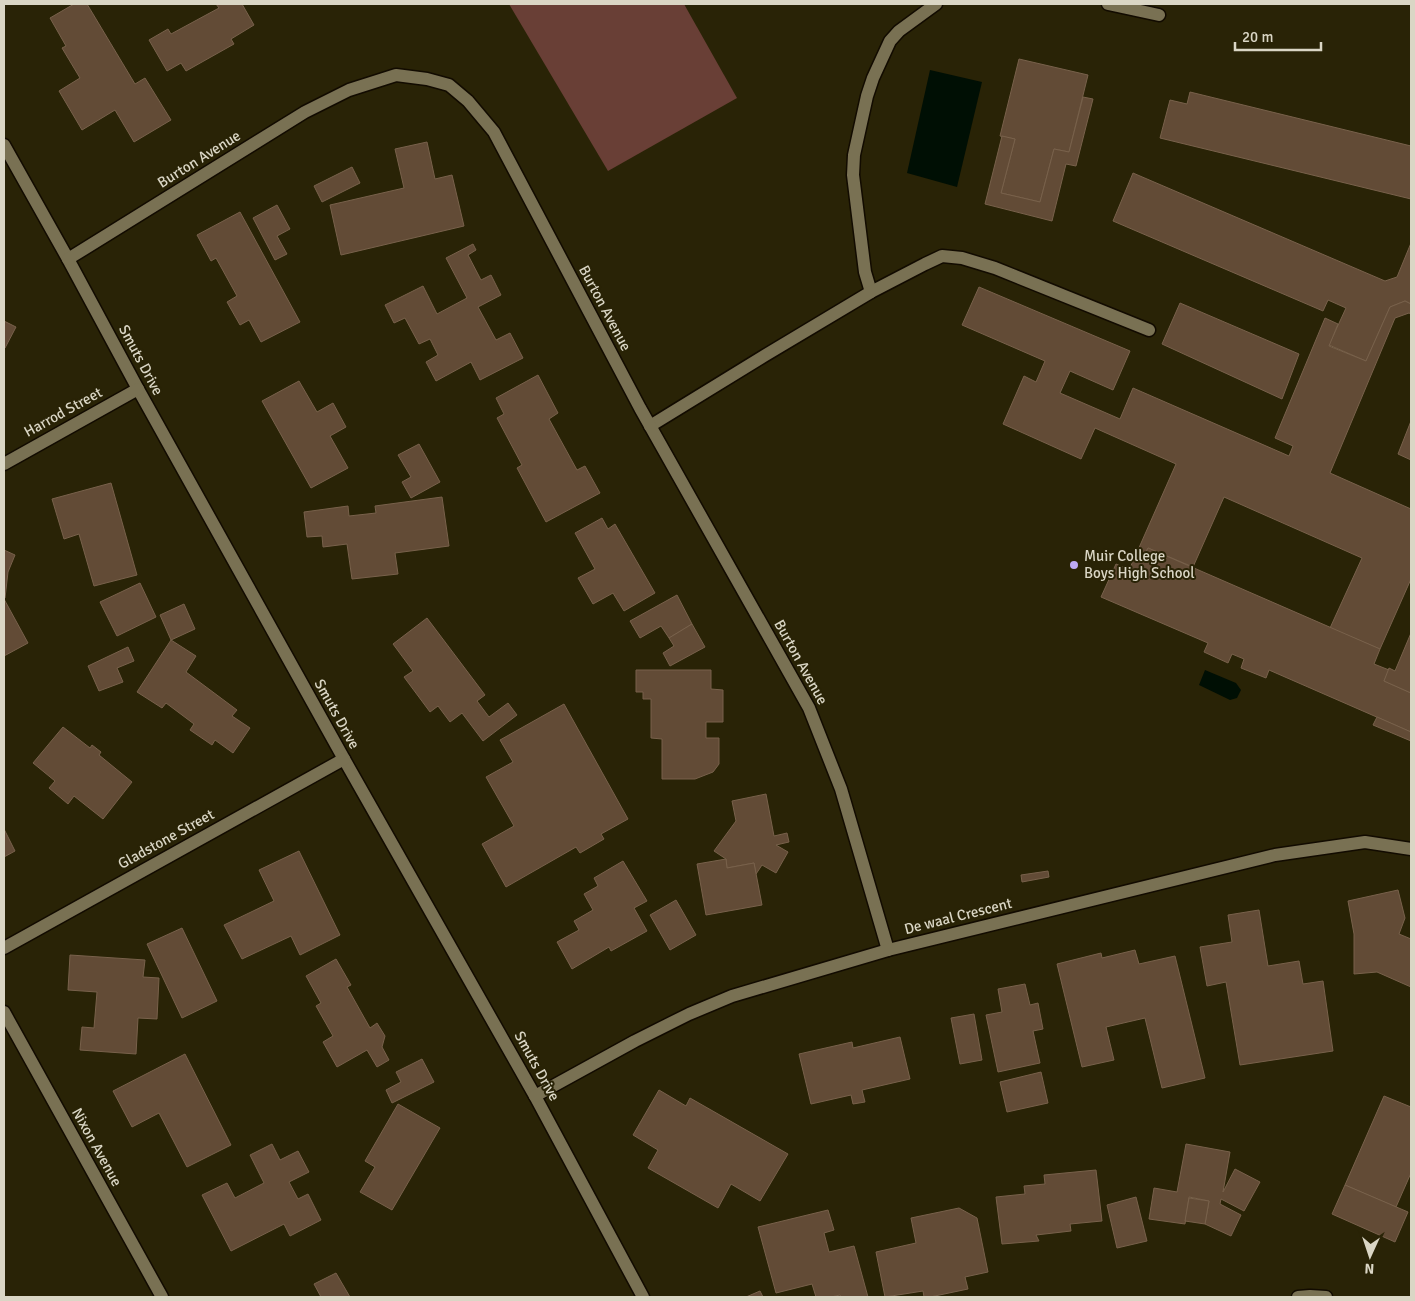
<svg xmlns="http://www.w3.org/2000/svg" width="1415" height="1301" font-family="Signika,sans-serif">
	<style>
		.green { fill: #693f36 }
		.water { fill: #000f04 }
		.building { fill: #624b36; stroke: #78614b }
		.lines { fill: none; stroke-linecap: round; stroke-linejoin: round }
		.lane-casing { stroke: #120b00; stroke-width: 15 }
		.street-casing { stroke: #120b00; stroke-width: 15 }
		.lane { stroke: #797153; stroke-width: 12 }
		.street { stroke: #797153; stroke-width: 12 }
		.poi-dot { fill: #bda9f5; stroke: #292306; stroke-width: 2 }
		.labels { text-anchor: middle; dominant-baseline: central; stroke-width: 4; stroke-linejoin: round; paint-order: stroke }
		.street-label { font-size: 15px; fill: #dad6c5; stroke: #292306 }
		.poi-label { font-size: 15px; fill: #dad6c5; stroke: #292306; text-anchor: start }
	</style>
	<rect width="100%" height="100%" fill="#292306"/>
	<polygon class="green" points="509,4 684,4 737,98 608,171"/>
	<g class="water">
		<polygon points="930,70 982,82 957,187 907,173"/>
		<polygon points="1205,670 1236,683 1241,690 1237,698 1230,700 1199,685"/>
	</g>
	<g class="building">
		<polygon points="74,4 87,4 135,84 145,78 171,120 134,142 115,110 82,130 59,91 80,78 62,48 66,46 50,18"/>
		<polygon points="216,4 242,4 254,25 231,39 234,44 186,71 181,63 167,71 149,40 168,29 171,34 219,8"/>
		<polygon points="1019,59 1088,75 1069,152 1054,149 1040,202 1001,193 1015,139 1000,136"/>
		<polygon points="1190,92 1411,146 1411,199 1160,138 1170,100 1187,104"/>
		<polygon points="1083,97 1093,99 1076,166 1066,164 1052,221 985,204 1002,136 1015,139 1001,193 1040,202 1054,149 1069,152"/>
		<polygon points="427,142 435,179 452,175 464,226 341,255 330,205 404,188 395,149"/>
		<polygon points="352,167 360,183 322,202 314,186"/>
		<polygon points="1133,173 1385,281 1397,277 1411,243 1411,304 1405,301 1390,307 1366,361 1329,345 1346,308 1328,300 1323,311 1113,221"/>
		<polygon points="277,205 290,229 277,236 287,254 275,260 253,218"/>
		<polygon points="240,212 300,322 261,342 249,320 240,325 227,302 237,296 216,258 211,261 197,235"/>
		<polygon points="473,244 476,250 468,255 481,280 491,275 501,295 478,307 496,340 510,333 523,358 480,380 471,362 436,381 426,362 438,355 430,339 419,344 405,318 394,323 385,305 423,286 437,314 467,298 446,258"/>
		<polygon points="979,287 1130,351 1113,390 1070,371 1060,393 1120,419 1133,388 1289,456 1293,446 1275,438 1325,318 1338,324 1329,346 1366,361 1390,307 1405,301 1411,304 1411,314 1409,313 1395,318 1330,473 1411,509 1411,579 1380,649 1330,628 1362,558 1224,497 1193,567 1148,548 1141,562 1134,559 1176,464 1095,428 1081,459 1003,424 1024,376 1036,382 1045,361 962,325"/>
		<polygon points="1180,303 1299,354 1282,399 1162,344"/>
		<polygon points="4,321 16,327 5,348 4,347"/>
		<polygon points="538,375 558,413 549,419 577,470 585,466 600,493 546,522 517,468 522,465 497,418 504,414 496,398"/>
		<polygon points="299,381 317,412 333,403 346,427 330,436 348,468 311,488 262,401"/>
		<polygon points="1411,421 1411,460 1398,454"/>
		<polygon points="419,444 440,482 411,498 402,482 411,477 398,455"/>
		<polygon points="111,483 137,575 94,586 79,534 64,539 52,499"/>
		<polygon points="442,497 449,546 395,553 398,574 352,579 347,544 323,547 322,536 307,537 304,512 348,506 349,516 376,513 375,506"/>
		<polygon points="602,518 608,529 615,524 655,593 624,611 613,593 593,604 578,578 595,569 575,533"/>
		<polygon points="1148,548 1380,649 1374,664 1389,670 1384,681 1411,693 1411,732 1269,670 1266,678 1241,668 1244,659 1232,654 1228,663 1204,652 1208,643 1101,597 1116,564 1129,570 1134,559 1141,562"/>
		<polygon points="4,550 15,555 8,572 5,598 4,598"/>
		<polygon points="140,583 156,617 117,636 100,602"/>
		<polygon points="677,595 692,624 669,638 661,626 640,638 630,621"/>
		<polygon points="4,599 28,643 4,656"/>
		<polygon points="184,604 195,629 171,640 160,615"/>
		<polygon points="427,618 485,695 477,701 489,717 508,703 517,715 483,741 462,713 450,722 438,706 430,712 404,677 413,671 393,644"/>
		<polygon points="692,624 705,647 670,666 663,653 674,646 669,638"/>
		<polygon points="1411,633 1411,693 1384,681 1389,668 1395,671"/>
		<polygon points="171,640 196,656 186,672 237,710 232,716 250,728 233,753 215,740 212,745 190,730 194,724 166,703 162,708 137,692"/>
		<polygon points="128,647 134,661 117,668 123,682 99,691 88,666"/>
		<polygon points="636,670 711,670 711,689 723,690 723,722 706,722 706,738 719,738 719,764 713,772 695,779 662,779 662,739 651,738 651,699 643,699 643,692 636,692"/>
		<polygon points="564,704 628,819 601,834 604,839 580,853 576,847 506,887 482,844 514,826 486,777 513,762 500,740"/>
		<polygon points="1377,717 1411,732 1411,741 1373,725"/>
		<polygon points="63,727 90,748 92,745 101,752 99,755 132,782 103,819 74,796 68,804 49,788 55,781 33,763"/>
		<polygon points="766,794 774,836 787,833 789,842 776,845 788,852 776,873 762,865 756,874 754,863 727,868 726,859 714,851 736,821 732,801"/>
		<polygon points="4,829 15,851 4,857"/>
		<polygon points="299,851 340,935 300,955 291,936 242,959 224,925 274,901 259,870"/>
		<polygon points="726,859 727,868 754,863 762,905 706,915 697,864"/>
		<polygon points="623,861 647,901 634,908 647,931 611,951 609,947 572,969 557,942 579,930 574,921 593,910 584,894 598,886 594,878"/>
		<polygon points="1048,871 1049,877 1022,882 1021,875"/>
		<polygon points="1398,890 1405,918 1399,934 1411,939 1411,987 1377,972 1354,974 1354,934 1348,901"/>
		<polygon points="676,900 696,935 670,950 650,915"/>
		<polygon points="1259,910 1268,966 1299,961 1303,984 1323,981 1333,1051 1240,1065 1226,982 1207,986 1200,947 1232,942 1228,915"/>
		<polygon points="182,928 217,1001 182,1018 147,944"/>
		<polygon points="1135,950 1139,964 1175,956 1205,1078 1162,1088 1145,1018 1106,1027 1114,1060 1082,1067 1057,964 1101,953 1102,958"/>
		<polygon points="70,955 145,960 143,977 159,978 157,1019 138,1018 136,1054 80,1050 82,1027 94,1028 97,992 68,990"/>
		<polygon points="336,959 351,985 347,987 370,1028 377,1023 385,1036 382,1047 389,1060 377,1067 367,1050 337,1067 323,1042 333,1036 316,1006 321,1003 306,976"/>
		<polygon points="1025,984 1030,1005 1038,1003 1043,1029 1033,1031 1040,1063 998,1072 986,1015 1002,1012 998,989"/>
		<polygon points="974,1014 982,1060 960,1064 951,1018"/>
		<polygon points="900,1037 910,1079 862,1090 865,1102 853,1104 851,1095 811,1104 799,1054 852,1042 853,1048"/>
		<polygon points="185,1054 231,1145 187,1167 159,1113 132,1127 113,1091"/>
		<polygon points="422,1059 434,1082 392,1103 386,1090 401,1082 396,1072"/>
		<polygon points="1041,1072 1048,1103 1007,1112 1000,1082"/>
		<polygon points="659,1090 686,1106 690,1098 788,1154 760,1201 731,1184 718,1208 648,1168 658,1150 633,1135"/>
		<polygon points="1384,1096 1411,1107 1411,1173 1396,1207 1345,1185"/>
		<polygon points="398,1104 440,1128 392,1210 360,1192 375,1167 365,1161"/>
		<polygon points="272,1144 280,1160 298,1151 309,1172 289,1182 298,1199 308,1194 321,1220 290,1236 284,1224 231,1251 202,1195 227,1183 235,1198 264,1183 250,1155"/>
		<polygon points="1186,1144 1230,1152 1223,1192 1235,1169 1260,1182 1244,1211 1221,1199 1220,1204 1241,1215 1231,1236 1205,1224 1209,1201 1189,1197 1185,1224 1149,1219 1154,1188 1177,1192"/>
		<polygon points="1096,1170 1102,1221 1070,1224 1071,1231 1036,1235 1039,1241 1002,1244 996,1197 1025,1194 1024,1186 1045,1184 1044,1175"/>
		<polygon points="1345,1185 1408,1212 1395,1242 1332,1214"/>
		<polygon points="1136,1197 1147,1241 1117,1248 1107,1205"/>
		<polygon points="1189,1198 1209,1201 1205,1224 1185,1221"/>
		<polygon points="959,1208 977,1218 988,1272 965,1277 968,1289 930,1297 924,1297 923,1291 885,1297 876,1252 916,1243 911,1218"/>
		<polygon points="828,1210 834,1230 824,1233 829,1252 854,1246 868,1297 841,1297 840,1295 831,1297 816,1297 812,1284 776,1293 758,1227"/>
		<polygon points="336,1273 350,1297 321,1297 314,1284"/>
		<polygon points="760,1291 763,1297 746,1297"/>
	</g>
	<g class="lines">
		<defs>
			<g id="lane">
				<polyline points="1108,4 1159,15"/>
				<polyline points="871,292 865,272 853,175 854,155 867,96 873,78 890,41 899,31 936,4"/>
				<polyline points="650,426 764,356 871,292 925,264 942,256 962,258 995,268 1149,330"/>
			</g>
			<g id="street">
				<polyline points="4,145 68,259 138,389 344,759 535,1096 643,1297"/>
				<polyline points="68,259 305,112 349,90 396,75 427,79 449,85 468,101 494,132 640,408 809,708 841,789 888,950"/>
				<polyline points="4,464 138,389"/>
				<polyline points="4,948 344,759"/>
				<polyline points="4,1012 162,1297"/>
				<polyline points="535,1096 635,1041 689,1014 732,996 888,950 1275,855 1365,842 1411,849"/>
				<polyline points="1298,1297 1310,1296 1326,1297"/>
			</g>
		</defs>
		<use href="#lane" class="lane-casing"/>
		<use href="#street" class="street-casing"/>
		<use href="#lane" class="lane"/>
		<use href="#street" class="street"/>
	</g>
	<circle class="poi-dot" cx="1074" cy="565" r="5"/>
	<g class="labels">
		<g class="street-label">
			<text transform="translate(199 159) rotate(-32)">Burton Avenue</text>
			<text transform="translate(605 308) rotate(62)">Burton Avenue</text>
			<text transform="translate(141 360) rotate(62)">Smuts Drive</text>
			<text transform="translate(63 412) rotate(-29)">Harrod Street</text>
			<text transform="translate(801 662) rotate(61)">Burton Avenue</text>
			<text transform="translate(337 714) rotate(61)">Smuts Drive</text>
			<text transform="translate(166 839) rotate(-29)">Gladstone Street</text>
			<text transform="translate(958 916) rotate(-14)">De waal Crescent</text>
			<text transform="translate(537 1066) rotate(61)">Smuts Drive</text>
			<text transform="translate(97 1147) rotate(61)">Nixon Avenue</text>
		</g>
		<g class="poi-label">
			<text x="1084" y="556">Muir College<tspan x="1084" dy="17">Boys High School</tspan></text>
		</g>
	</g>
	<rect width="1415" height="1301" fill="none" stroke="#dad6c5" stroke-width="10"/>
	<g transform="translate(1370 1256) rotate(183)" stroke="#292306" stroke-width="4" paint-order="stroke">
	<path d="M0-4L9 19L0 12L-9 19Z" fill="#dad6c5"/>
	<text y="-8" font-size="14" font-weight="bold" text-anchor="middle" fill="#dad6c5">N</text>
	</g>
	<path d="M1235 42v8h86v-8" fill="none" stroke="#dad6c5" stroke-width="2.5"/>
	<text x="1242" y="42" font-size="15" fill="#dad6c5" stroke="#292306" stroke-width="4" paint-order="stroke">20 m</text>
</svg>
